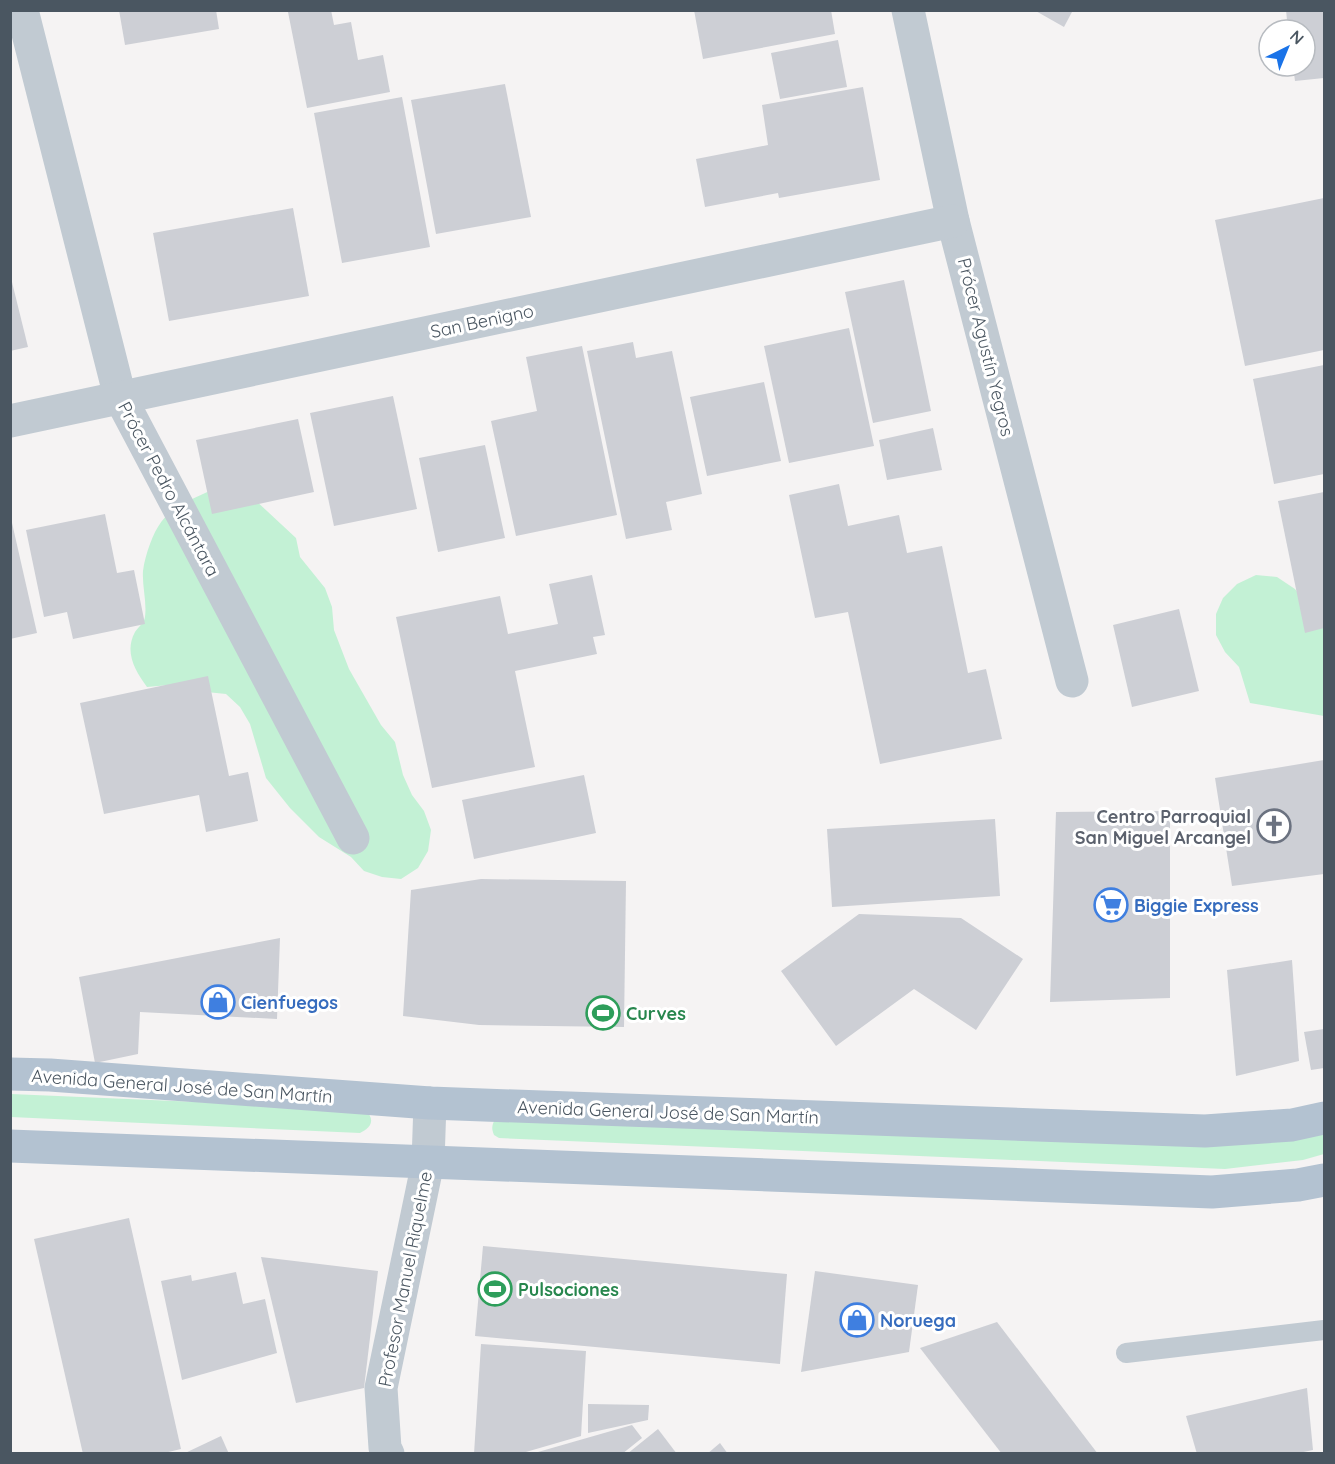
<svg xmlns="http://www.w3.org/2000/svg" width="1335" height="1464" font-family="Quicksand,sans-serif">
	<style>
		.green { fill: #c3f1d5 }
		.building { fill: #cdcfd5 }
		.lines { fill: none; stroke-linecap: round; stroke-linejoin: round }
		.service { stroke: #c1cad2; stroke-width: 20 }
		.minor { stroke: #c1cad2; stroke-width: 33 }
		.primary { stroke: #b3c2d1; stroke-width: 33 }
		.labels { text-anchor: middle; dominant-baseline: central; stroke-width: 6; stroke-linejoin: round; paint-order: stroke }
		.street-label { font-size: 18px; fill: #4a5661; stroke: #fff }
		.worship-label { font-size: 18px; font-weight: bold; fill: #5b616d; stroke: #fff; text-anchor: end }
		.shop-label { font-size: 18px; font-weight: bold; fill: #366cbe; stroke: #fff; text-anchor: start }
		.leisure-label { font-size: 18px; font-weight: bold; fill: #27864d; stroke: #fff; text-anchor: start }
	</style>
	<rect width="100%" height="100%" fill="#f5f3f3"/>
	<g class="green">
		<path d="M 214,489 L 253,498 L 296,538 L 300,557 L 325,588 L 332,607 L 334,630 L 349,669 L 381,725 L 395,742 L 403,775 L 412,795 L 424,811 L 431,830 L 428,851 L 418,868 L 401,879 L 382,877 L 364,871 L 351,857 L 319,837 L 290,808 L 266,778 L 250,724 L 240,707 L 226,694 L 187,690 L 169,685 L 147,687 C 135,671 124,652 135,632 C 138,627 144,623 145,617 C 147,602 142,586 143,571 C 144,562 147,552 150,544 C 163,508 182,504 214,489 Z"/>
		<polygon points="1256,575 1277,577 1295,589 1324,626 1324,716 1250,703 1239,667 1225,652 1216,635 1216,614 1223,598 1237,584"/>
		<path d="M 11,1094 L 364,1109 C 375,1118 373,1127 360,1133 L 11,1117 Z"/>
		<path d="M 496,1118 L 1324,1131 L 1324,1154 L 1303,1160 L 1225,1169 L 499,1138 L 494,1135 C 491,1128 492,1124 496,1118 Z"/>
	</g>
	<g class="building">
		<polygon points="119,10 216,10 219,29 125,45"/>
		<polygon points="299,10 331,10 334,25 351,22 358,60 383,55 390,92 307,108 288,12"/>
		<polygon points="694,10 831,10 835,34 703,59"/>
		<polygon points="1034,10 1073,10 1064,27"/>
		<polygon points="1286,10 1324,10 1324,78 1295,81 1293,66 1305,66 1305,30 1288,30"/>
		<polygon points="838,40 847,87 780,99 771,53"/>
		<polygon points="505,84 531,217 436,234 411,100"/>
		<polygon points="863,87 880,180 779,198 778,193 705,207 696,159 768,145 762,105"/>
		<polygon points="402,97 430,247 342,263 314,113"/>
		<polygon points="1324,198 1324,350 1245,366 1215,220"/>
		<polygon points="293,208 309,296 169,321 153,233"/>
		<polygon points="10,274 28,347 10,351"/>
		<polygon points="904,280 931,411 873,423 845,292"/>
		<polygon points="849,328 874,446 789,463 764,346"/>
		<polygon points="633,342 636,358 672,351 702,494 666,502 672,530 626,539 587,351"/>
		<polygon points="582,346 617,515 516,536 491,421 537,411 526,357"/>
		<polygon points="1324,365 1324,474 1274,484 1253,379"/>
		<polygon points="764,382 781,461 707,476 690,397"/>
		<polygon points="393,396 417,509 334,526 310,413"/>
		<polygon points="298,419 314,492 212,514 196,440"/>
		<polygon points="933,428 942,470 887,480 879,440"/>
		<polygon points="485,445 505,538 438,552 419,458"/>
		<polygon points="839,484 848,526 899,515 907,553 942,546 968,673 986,669 1002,739 880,764 848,612 815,618 789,495"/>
		<polygon points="1324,492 1324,628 1305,633 1278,501"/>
		<polygon points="10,514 37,633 10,639"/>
		<polygon points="105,514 117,573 134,570 145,624 73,639 67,612 44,617 26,530"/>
		<polygon points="592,575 605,635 593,637 597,654 515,671 535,767 432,788 396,617 500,596 508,634 558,624 549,584"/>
		<polygon points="1179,609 1199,691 1132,707 1113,625"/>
		<polygon points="208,676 229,776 248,772 258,821 206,832 199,795 104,814 80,703"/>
		<polygon points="1324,760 1324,874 1232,886 1215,778"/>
		<polygon points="584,775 596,833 474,859 462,800"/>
		<polygon points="1170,811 1170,998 1050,1002 1056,812"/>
		<polygon points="995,819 1000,896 832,907 827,829"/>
		<polygon points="481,879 626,881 624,1027 479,1025 403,1016 411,890"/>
		<polygon points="859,914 961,918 1023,959 976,1030 914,989 836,1046 781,971"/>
		<polygon points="280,938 277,1019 140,1012 138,1054 95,1063 79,977"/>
		<polygon points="1292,960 1299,1061 1236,1076 1227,970"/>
		<polygon points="1324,1029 1324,1068 1311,1070 1304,1032"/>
		<polygon points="129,1218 181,1449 160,1454 83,1454 34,1239"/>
		<polygon points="483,1246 787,1274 780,1364 475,1336"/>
		<polygon points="261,1257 378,1271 364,1388 296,1403"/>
		<polygon points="815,1271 918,1285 909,1352 801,1372"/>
		<polygon points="236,1272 243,1304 265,1299 277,1353 182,1380 161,1281 191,1275 192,1281"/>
		<polygon points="997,1322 1098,1454 1002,1454 920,1348"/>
		<polygon points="481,1344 586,1351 581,1436 519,1454 474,1454"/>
		<polygon points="1307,1388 1313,1450 1294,1454 1197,1454 1186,1416"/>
		<polygon points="588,1404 649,1405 648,1420 588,1433"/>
		<polygon points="632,1425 642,1438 622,1454 531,1454"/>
		<polygon points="658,1429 677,1454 627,1454"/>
		<polygon points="221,1436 229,1454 183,1454"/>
		<polygon points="720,1443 728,1454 707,1454"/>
	</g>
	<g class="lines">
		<polyline class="service" points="1126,1353 1324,1330"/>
		<g class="minor">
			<polyline points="22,10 120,397 353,838"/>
			<polyline points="908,10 953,221 1072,681"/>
			<polyline points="10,421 953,221"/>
			<polyline points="388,1454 385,1448 381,1388 428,1162 430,1103"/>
		</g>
		<g class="primary">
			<polyline points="10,1074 50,1075 430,1103 1205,1131 1292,1125 1324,1118"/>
			<polyline points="10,1146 1212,1192 1298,1185 1324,1180"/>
		</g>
	</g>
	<defs>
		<symbol id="church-ring" viewBox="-11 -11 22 22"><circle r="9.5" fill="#fff" stroke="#6b7280" stroke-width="1.5"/><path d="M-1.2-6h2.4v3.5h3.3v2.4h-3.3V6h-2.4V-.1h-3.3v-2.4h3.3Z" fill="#6b7280"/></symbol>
		<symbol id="supermarket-ring" viewBox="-11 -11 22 22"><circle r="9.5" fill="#fff" stroke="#3f7fe0" stroke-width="1.5"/><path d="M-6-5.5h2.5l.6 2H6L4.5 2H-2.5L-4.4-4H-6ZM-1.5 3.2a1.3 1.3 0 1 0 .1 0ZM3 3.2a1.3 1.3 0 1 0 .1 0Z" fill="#3f7fe0"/></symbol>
		<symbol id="shop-ring" viewBox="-11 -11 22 22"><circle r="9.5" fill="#fff" stroke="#3f7fe0" stroke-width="1.5"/><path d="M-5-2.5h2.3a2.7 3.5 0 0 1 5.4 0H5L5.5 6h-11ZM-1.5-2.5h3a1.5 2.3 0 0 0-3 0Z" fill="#3f7fe0"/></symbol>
		<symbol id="stadium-ring" viewBox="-11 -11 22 22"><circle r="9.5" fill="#fff" stroke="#2e9e5b" stroke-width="1.5"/><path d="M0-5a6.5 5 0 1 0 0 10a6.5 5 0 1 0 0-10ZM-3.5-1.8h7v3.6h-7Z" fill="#2e9e5b"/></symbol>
	</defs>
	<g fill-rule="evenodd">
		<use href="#church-ring" x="1255" y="807" width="38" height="38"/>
		<use href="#supermarket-ring" x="1092" y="886" width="38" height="38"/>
		<use href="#shop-ring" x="199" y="983" width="38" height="38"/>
		<use href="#stadium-ring" x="584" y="994" width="38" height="38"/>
		<use href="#stadium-ring" x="476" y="1270" width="38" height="38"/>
		<use href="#shop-ring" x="838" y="1301" width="38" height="38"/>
	</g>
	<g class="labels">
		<g class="street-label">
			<text transform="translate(482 321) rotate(-12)">San Benigno</text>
			<text transform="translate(986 347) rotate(76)">Prócer Agustín Yegros</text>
			<text transform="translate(169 489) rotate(62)">Prócer Pedro Alcántara</text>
			<text transform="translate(182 1086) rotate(4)">Avenida General José de San Martín</text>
			<text transform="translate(668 1112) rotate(2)">Avenida General José de San Martín</text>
			<text transform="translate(405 1279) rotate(-79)">Profesor Manuel Riquelme</text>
		</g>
		<g class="worship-label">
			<text x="1251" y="816">Centro Parroquial<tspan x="1251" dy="21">San Miguel Arcangel</tspan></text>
		</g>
		<g class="shop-label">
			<text x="1134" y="905">Biggie Express</text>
			<text x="241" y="1002">Cienfuegos</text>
			<text x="880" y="1320">Noruega</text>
		</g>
		<g class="leisure-label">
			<text x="626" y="1013">Curves</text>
			<text x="518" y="1289">Pulsociones</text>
		</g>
	</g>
	<rect width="1335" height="1464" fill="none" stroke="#4a5661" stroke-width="24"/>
	<g transform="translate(1287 48) rotate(43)"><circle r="28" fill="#ffffff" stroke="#b7bbc0" stroke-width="1.5"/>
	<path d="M0-4.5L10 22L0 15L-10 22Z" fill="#1a73e8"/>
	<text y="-9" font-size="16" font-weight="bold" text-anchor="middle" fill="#4a5661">N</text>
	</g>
</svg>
